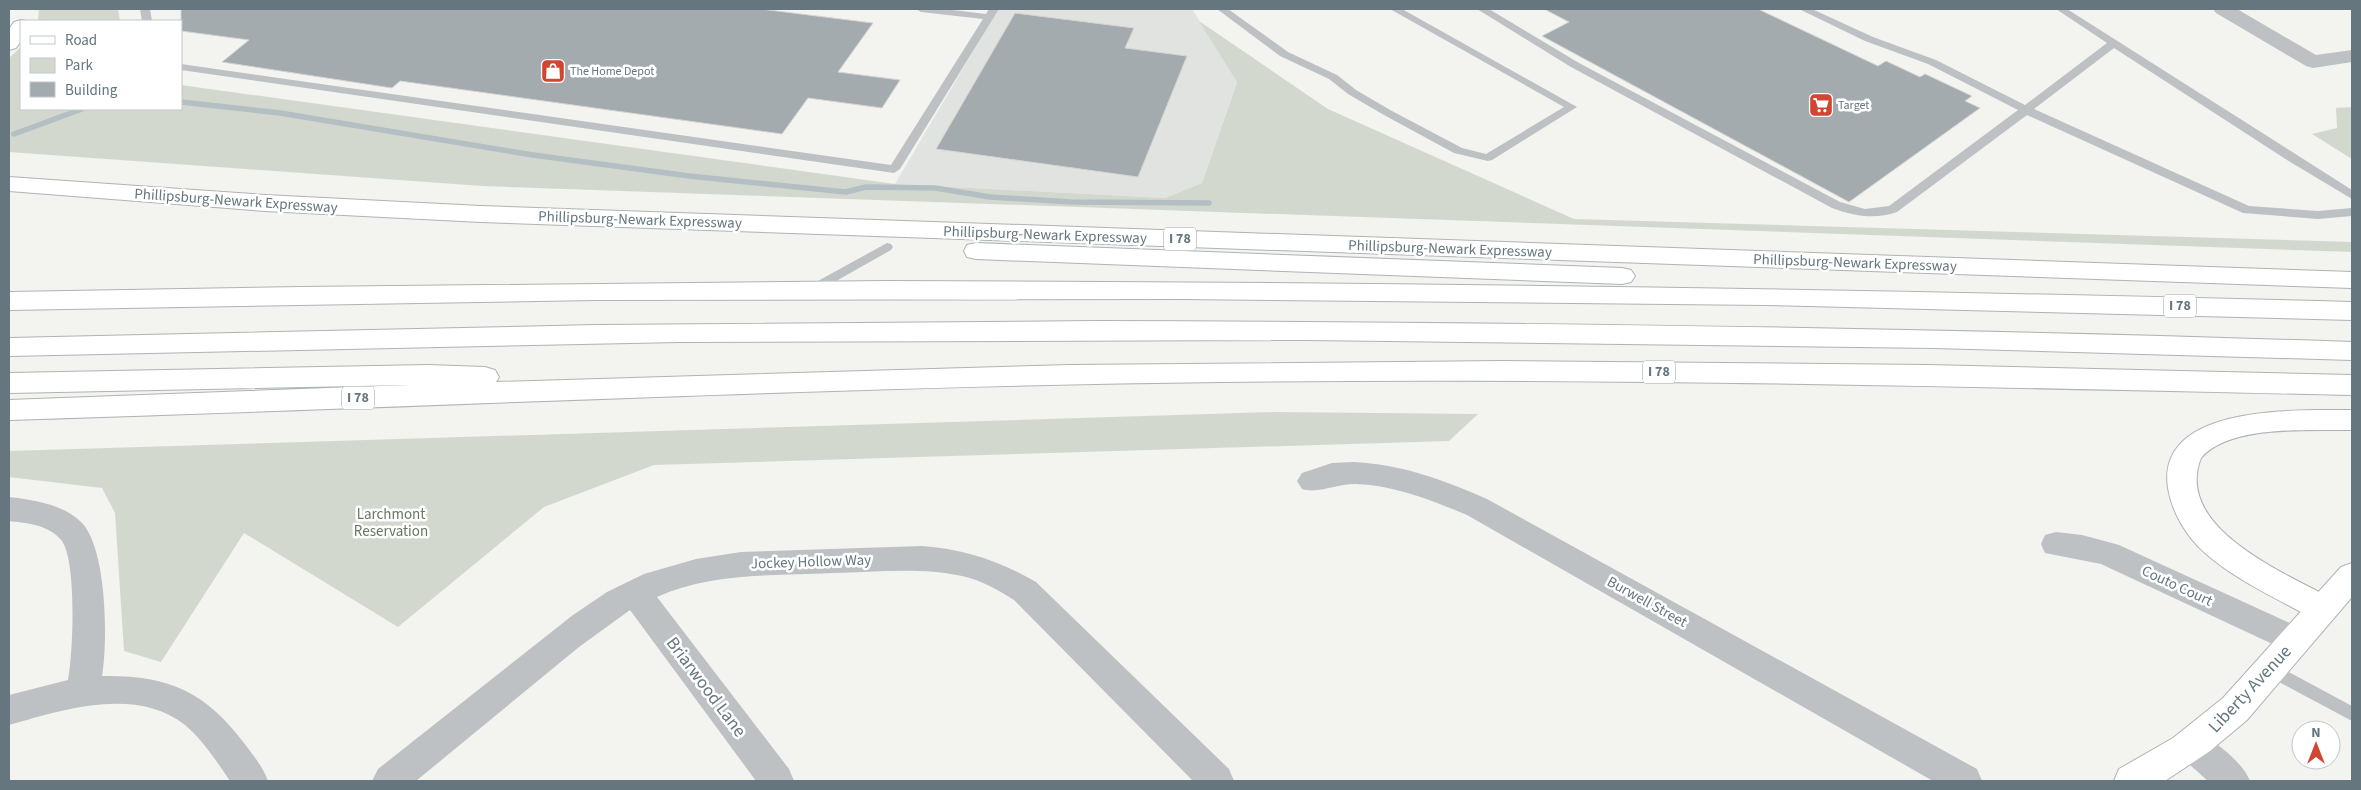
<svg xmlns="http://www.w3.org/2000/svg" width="2361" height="790" font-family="'Source Sans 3',sans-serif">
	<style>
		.built { fill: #e1e3e0 }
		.green { fill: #d3d8cf }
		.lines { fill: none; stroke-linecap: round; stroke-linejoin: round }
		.stream { stroke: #b3bfc2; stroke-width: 5.5 }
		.building { fill: #a3abae; stroke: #d5d4d3 }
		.secondary-casing { stroke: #adb3b6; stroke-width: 2 }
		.highway-casing { stroke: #aeb3b5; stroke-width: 2 }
		.lane { fill: #bdc1c4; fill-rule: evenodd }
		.street { fill: #bdc1c4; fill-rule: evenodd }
		.secondary { fill: #fff; fill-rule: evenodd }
		.highway { fill: #fff; fill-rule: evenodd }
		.labels { text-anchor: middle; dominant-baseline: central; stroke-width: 5; stroke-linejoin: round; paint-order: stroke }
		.far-poi-label { font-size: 12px; fill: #65767e; stroke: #fff; text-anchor: start }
		.shield { fill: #fff; stroke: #939fa5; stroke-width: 1 }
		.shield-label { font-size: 14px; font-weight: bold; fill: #65767e }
		.street-label { font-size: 15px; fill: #65767e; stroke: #fff }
		.park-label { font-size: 15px; fill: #697663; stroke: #fff }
		.near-street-label { font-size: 18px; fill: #65767e; stroke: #fff }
	</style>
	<rect width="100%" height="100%" fill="#f3f3f0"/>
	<polygon class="built" points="998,9 1192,9 1237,81 1202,183 1165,198 895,184"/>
	<g class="green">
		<polygon points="39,9 118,9 120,21 38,21"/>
		<polygon points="1199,21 1328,109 1574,219 2352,242 2352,252 482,186 9,152 9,58 21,47 21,109 181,109 181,85 895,184 1165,198 1202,183 1237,82"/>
		<polygon points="2352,107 2352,159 2312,134 2337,128 2336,108"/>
		<polygon points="1276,412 1478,414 1449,441 654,465 544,507 398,627 244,533 161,662 124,651 115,513 102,488 9,477 9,451"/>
	</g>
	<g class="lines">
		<g class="stream">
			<polyline points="181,102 280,113 533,155 689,176 846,192 866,187 935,188 990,197 1071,202 1209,203"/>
			<polyline points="14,134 82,109"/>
		</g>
	</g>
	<g class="building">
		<polygon points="181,9 761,9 873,23 838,72 900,80 882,108 808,98 782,134 400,81 392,88 222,62 249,40 181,31"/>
		<polygon points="1544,9 1758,9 1878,66 1886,61 1920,77 1925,74 1972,96 1965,101 1980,108 1849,202 1542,36 1569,22"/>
		<polygon points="1015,13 1134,28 1125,48 1187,56 1138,177 936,149"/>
	</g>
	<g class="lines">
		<defs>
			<polygon id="secondary" points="2352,563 2352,597 2247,720 2210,751 2165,781 2114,781 2119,769 2173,738 2223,698 2341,567"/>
			<g id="highway">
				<polygon points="21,20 26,21 21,21 21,41 16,48 9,50 9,29 14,22"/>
				<polygon points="9,177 265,195 481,206 2352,272 2352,288 481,222 265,211 9,191"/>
				<polygon points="976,243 1622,268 1631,270 1635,276 1631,282 1622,284 976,259 967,257 964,251 967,245"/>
				<path d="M 888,281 C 1376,282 1864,289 2352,302 L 2352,320 L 1766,305 L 1180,299 L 595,300 L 9,310 L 9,292 L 302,287 Z"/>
				<path d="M 1098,321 C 1516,322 1934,328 2352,342 L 2352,360 L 1934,348 L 1307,340 L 680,342 L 9,356 L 9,338 L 596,325 Z"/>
				<path d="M 1504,361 L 1928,365 L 2352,375 L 2352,395 C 1975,387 1599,377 1221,382 C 817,387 413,408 9,420 L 9,400 L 409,385 L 9,393 L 9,373 L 428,365 L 485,367 L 495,370 L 499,377 L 496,382 L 1070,365 Z"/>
				<path d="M 2315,410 L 2352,410 L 2352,430 C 2311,431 2230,424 2201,458 C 2173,529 2288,574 2334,600 L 2339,609 L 2334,618 L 2323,622 L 2312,618 C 2276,598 2237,581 2205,553 C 2187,537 2172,513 2168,488 C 2157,414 2266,411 2315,410 Z"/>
			</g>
		</defs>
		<use href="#secondary" class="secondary-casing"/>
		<use href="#highway" class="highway-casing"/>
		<g class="lane">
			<polygon points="140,9 150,9 152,21 142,21"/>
			<polygon points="916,9 944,9 986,14 989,9 999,9 900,169 894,173 181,70 181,64 891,165 983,19 921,12"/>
			<polygon points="1217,9 1228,9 1288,52 1337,75 1356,90 1392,111 1462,148 1486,154 1564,107 1390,9 1402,9 1577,107 1492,160 1488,161 1454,153 1384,115 1348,94 1329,79 1280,56"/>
			<path d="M 1477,9 L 1489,9 L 1579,63 L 1840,202 L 1865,209 L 1889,206 L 2018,110 L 1928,64 L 1865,41 L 1799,9 L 1812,9 L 1873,37 L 1936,60 L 2025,105 L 2107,43 L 2056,9 L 2067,9 L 2352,190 L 2352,199 L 2287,160 L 2114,48 L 2034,109 L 2249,206 L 2318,211 L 2352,208 L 2352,216 L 2318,219 L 2243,213 L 2027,115 L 1897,212 C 1874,220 1854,216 1832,208 L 1571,67 Z"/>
			<polygon points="887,243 891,244 893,247 891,250 815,293 807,293 805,290 807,287"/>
			<polygon points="2270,662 2352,706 2352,721 2264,674 2262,669 2264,664"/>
		</g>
		<g class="street">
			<polygon points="2213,9 2237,9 2316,55 2352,50 2352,62 2313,68 2306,66 2216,13"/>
			<path d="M 1353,462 C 1401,464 1444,480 1487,499 L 1977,769 L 1982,781 L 1933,781 L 1467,515 C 1431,500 1394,485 1355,484 C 1336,484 1318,494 1302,489 L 1297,481 L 1302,473 L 1332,463 Z"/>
			<path d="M 9,497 C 33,500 63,504 81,522 C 107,547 108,641 102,676 C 167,675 204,690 244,743 C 253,755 263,767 268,781 L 230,781 C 217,762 203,740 185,725 C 135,686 63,710 9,725 L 9,695 L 68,680 C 73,654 77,563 62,541 C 50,525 27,523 9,521 Z"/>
			<polygon points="2056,532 2082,535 2119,545 2305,630 2310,640 2305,650 2294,654 2101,564 2045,553 2041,544 2045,535"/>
			<path d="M 922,546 C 964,549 1000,561 1036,582 L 1229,769 L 1234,781 L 1193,781 L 1014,600 C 998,590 981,580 962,576 C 921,567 876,572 833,573 C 775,576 711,572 657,597 L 789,769 L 794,781 L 756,781 L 630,610 L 579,647 L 416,781 L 372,781 L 378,769 L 573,615 L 607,592 L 644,574 L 696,559 L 741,552 Z"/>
			<path d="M 2193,730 C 2212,738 2243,762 2250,781 L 2208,781 L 2181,757 L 2176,746 L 2181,735 Z"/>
		</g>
		<use href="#secondary" class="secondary"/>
		<use href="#highway" class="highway"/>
	</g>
	<defs>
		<symbol id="shop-square" viewBox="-11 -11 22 22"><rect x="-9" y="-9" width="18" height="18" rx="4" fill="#d24631" stroke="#fff"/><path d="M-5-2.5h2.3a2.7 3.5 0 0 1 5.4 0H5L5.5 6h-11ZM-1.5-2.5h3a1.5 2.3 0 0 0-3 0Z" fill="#fff"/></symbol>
		<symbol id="supermarket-square" viewBox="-11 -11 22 22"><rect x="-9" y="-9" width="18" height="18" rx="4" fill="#d24631" stroke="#fff"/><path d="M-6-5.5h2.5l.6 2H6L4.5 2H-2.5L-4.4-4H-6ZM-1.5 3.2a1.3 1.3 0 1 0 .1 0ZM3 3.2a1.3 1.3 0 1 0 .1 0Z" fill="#fff"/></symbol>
	</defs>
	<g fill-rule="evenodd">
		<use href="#shop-square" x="539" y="57" width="28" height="28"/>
		<use href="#supermarket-square" x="1807" y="91" width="28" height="28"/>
	</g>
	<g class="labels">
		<g class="far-poi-label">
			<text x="570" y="71">The Home Depot</text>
			<text x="1838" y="105">Target</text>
		</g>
		<g class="shield">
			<rect x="1164" y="227.5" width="32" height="23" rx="4"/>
			<rect x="2164" y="294.5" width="32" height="23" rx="4"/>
			<rect x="1643" y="360.5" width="32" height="23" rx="4"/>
			<rect x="342" y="386.5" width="32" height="23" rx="4"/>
		</g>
		<g class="shield-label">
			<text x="1180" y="239">I 78</text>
			<text x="2180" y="306">I 78</text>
			<text x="1659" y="372">I 78</text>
			<text x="358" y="398">I 78</text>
		</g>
		<g class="street-label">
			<text transform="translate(236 201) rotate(4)">Phillipsburg-Newark Expressway</text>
			<text transform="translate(640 220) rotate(2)">Phillipsburg-Newark Expressway</text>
			<text transform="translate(1045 235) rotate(2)">Phillipsburg-Newark Expressway</text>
			<text transform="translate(1450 249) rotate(2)">Phillipsburg-Newark Expressway</text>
			<text transform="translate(1855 263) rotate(2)">Phillipsburg-Newark Expressway</text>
			<text transform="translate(811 562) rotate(-2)">Jockey Hollow Way</text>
			<text transform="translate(2177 586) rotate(25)">Couto Court</text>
			<text transform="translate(1647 602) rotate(29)">Burwell Street</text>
		</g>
		<g class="park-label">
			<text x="391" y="514">Larchmont<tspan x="391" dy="17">Reservation</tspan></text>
		</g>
		<g class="near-street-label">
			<text transform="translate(706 687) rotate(53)">Briarwood Lane</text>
			<text transform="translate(2250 689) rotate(-47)">Liberty Avenue</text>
		</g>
	</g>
	<rect width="2361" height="790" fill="none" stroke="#65767e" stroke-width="20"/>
	<rect x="20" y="20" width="162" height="90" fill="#ffffff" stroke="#c1c8cb"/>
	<rect x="30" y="36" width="25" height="8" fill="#ffffff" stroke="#c1c8cb"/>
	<text x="65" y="45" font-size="15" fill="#65767e">Road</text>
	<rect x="30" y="58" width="25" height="15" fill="#d3d8cf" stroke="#c1c8cb"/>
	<text x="65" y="70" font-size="15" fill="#65767e">Park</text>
	<rect x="30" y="82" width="25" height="15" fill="#a3abae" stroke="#c1c8cb"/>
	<text x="65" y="95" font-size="15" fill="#65767e">Building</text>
	<g transform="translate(2316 745)"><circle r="24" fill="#ffffff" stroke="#c1c8cb"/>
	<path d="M0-4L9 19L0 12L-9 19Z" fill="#d24631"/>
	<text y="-8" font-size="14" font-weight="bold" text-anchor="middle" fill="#65767e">N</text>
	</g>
</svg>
